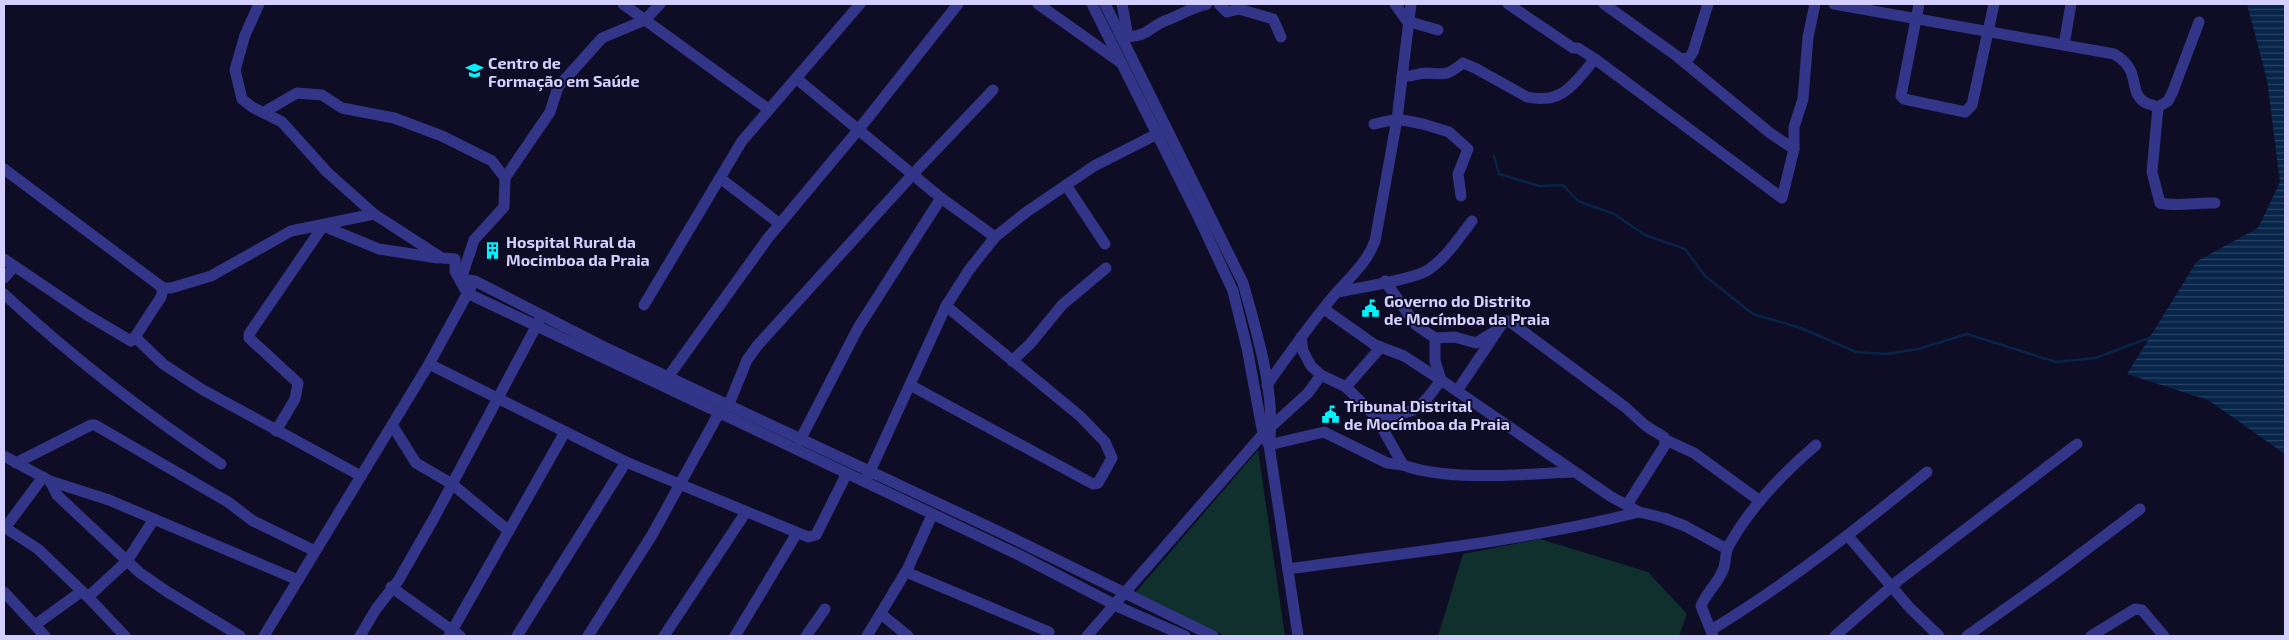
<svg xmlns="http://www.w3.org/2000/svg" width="2289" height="640" font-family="'Exo 2',sans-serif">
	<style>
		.green { fill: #0f302c }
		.water { fill: url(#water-rules) }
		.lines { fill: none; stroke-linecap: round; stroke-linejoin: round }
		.stream { stroke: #072449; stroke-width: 2.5 }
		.minor { stroke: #333588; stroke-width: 11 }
		.labels { text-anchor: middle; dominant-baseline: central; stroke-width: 4; stroke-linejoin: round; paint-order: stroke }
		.poi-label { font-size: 16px; font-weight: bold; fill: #d3d0ff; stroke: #0f0c25; text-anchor: start }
	</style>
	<defs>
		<pattern id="water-rules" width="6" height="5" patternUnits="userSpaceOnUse" patternTransform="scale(1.25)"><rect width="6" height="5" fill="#072449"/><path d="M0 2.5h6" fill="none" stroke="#2a4364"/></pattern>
	</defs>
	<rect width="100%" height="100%" fill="#0f0c25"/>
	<g class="green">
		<polygon points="1258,450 1285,636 1225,636 1135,593"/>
		<polygon points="1540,539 1648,572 1687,614 1679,636 1438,636 1463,554"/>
	</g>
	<polygon class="water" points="2247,4 2285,4 2285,454 2208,400 2127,374 2197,261 2258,228 2280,182 2267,80"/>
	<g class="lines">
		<polyline class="stream" points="1494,156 1499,174 1539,186 1563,185 1578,201 1614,214 1645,235 1685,249 1705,276 1753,314 1801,328 1856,352 1887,354 1918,349 1967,334 2056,362 2095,358 2152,337"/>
		<g class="minor">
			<polyline points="259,4 245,35 235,70 242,99 252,107 282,122 327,172 374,214 442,258 455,259 455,271 467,293 1019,555 1121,608 1185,636"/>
			<polyline points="623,4 768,109"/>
			<polyline points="1038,4 1120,62"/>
			<polyline points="1092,4 1199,218 1233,291 1247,348 1263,434 1269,445"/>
			<path d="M 1105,4 L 1243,283 C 1256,330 1277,397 1269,445 L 1298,636"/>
			<path d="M 1122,4 L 1128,37 C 1148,36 1151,26 1167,20 C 1180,15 1193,7 1207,4"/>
			<polyline points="1219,4 1227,12 1239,9 1273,19 1281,37"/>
			<polyline points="1395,4 1407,21 1438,30"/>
			<polyline points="1508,4 1573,48 1578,48 1595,59 1782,198 1794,149 1770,133 1679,58"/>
			<polyline points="1604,4 1681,59 1689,58 1693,52 1708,4"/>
			<path d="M 1834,4 L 2114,54 C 2142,70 2128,90 2143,101 C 2146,104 2153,105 2158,107 L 2168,101 L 2173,91 L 2199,22"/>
			<polyline points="1919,4 1901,96 1904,99 1965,112 1972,105 1994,4"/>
			<polyline points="2064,45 2071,4"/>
			<path d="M 1402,76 C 1411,78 1417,73 1426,73 C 1446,74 1445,77 1463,63 L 1475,68 L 1527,97 C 1563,105 1574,83 1595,59"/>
			<polyline points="797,79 941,198 995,237"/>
			<path d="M 2158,107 L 2152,172 L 2160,203 C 2179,207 2196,202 2215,203"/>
			<polyline points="264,112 297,93 322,95 342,108 394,118 442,136 492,161 505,178"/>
			<polyline points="1374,124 1397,119 1423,124 1449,132 1468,149 1458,174 1461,196"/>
			<polyline points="1794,149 1794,127 1803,99 1808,37 1815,4"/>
			<polyline points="4,169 163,288 161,297 135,337"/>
			<polyline points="720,178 780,224"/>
			<polyline points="1066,185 1105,244"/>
			<polyline points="4,259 87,315 131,341 135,337 163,364 203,390 361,476"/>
			<polyline points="4,278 14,267"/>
			<polyline points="461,279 475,281 604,347 1006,535 1213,636"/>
			<polyline points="461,279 474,240 504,207 505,178 550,112 558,87 602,38 645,20 660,4"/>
			<polyline points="163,288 171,288 211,276 291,231 374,214"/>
			<path d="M 1338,292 C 1357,288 1415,279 1428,270 C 1446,258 1459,238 1472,221"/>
			<path d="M 4,294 C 71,356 144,413 221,464"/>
			<polyline points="644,305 742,141 860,4"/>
			<polyline points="1324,309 1375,345 1404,356 1441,380 1610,496 1639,512 1664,518 1685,526 1727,549"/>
			<polyline points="1504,321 1509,321 1625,407 1646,426 1664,437 1665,445 1627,505"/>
			<path d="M 1301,337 L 1303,351 L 1311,366 L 1321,375 L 1346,387 L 1376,417 L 1403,465 C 1448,482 1525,474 1573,472"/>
			<polyline points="1435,338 1455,337 1476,343 1494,332"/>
			<polyline points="1012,361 1030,344 1062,305 1106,268"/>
			<polyline points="429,364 626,462 808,537 816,535 846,475"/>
			<polyline points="668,377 768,238 859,129 958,4"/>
			<polyline points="910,385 1093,484 1098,483 1112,458 1105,442 1080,416 946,306"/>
			<path d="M 1267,385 C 1289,354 1311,322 1336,293 C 1352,275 1366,264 1375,241 L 1397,119 L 1411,4"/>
			<polyline points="1346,387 1381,347"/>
			<polyline points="1457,391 1504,321"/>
			<polyline points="729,404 747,360 757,346 913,174 993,90"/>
			<path d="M 1376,417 C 1416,413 1418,412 1441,380 L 1435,361 L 1435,338 L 1416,325 L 1385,281"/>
			<polyline points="392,425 416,463 452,484 509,531"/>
			<polyline points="276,431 295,399 298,383 249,338 249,334 323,226 379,249 438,258"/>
			<polyline points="800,440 858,328 941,198"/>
			<polyline points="1666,440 1694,453 1760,501"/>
			<polyline points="1269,445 1324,432 1387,463 1403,465"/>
			<polyline points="4,456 50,481 109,500 298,580"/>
			<polyline points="16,463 91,425 95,425 228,502 253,521 315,551"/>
			<polyline points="867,478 946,306 969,270 995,237 1025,213 1094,166 1167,129"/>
			<polyline points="50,481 57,495 140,573 166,591 240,636"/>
			<polyline points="4,527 38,549 88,597 125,636"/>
			<polyline points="5,528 43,477"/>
			<polyline points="1848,536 1910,608 1939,636"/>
			<path d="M 1288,569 C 1405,553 1525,541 1639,512"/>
			<polyline points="906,572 1049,632"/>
			<polyline points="391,587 460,636"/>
			<polyline points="4,592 45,636"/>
			<polyline points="88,597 127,561 154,519"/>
			<polyline points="881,614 908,636"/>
			<polyline points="35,625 82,591"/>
			<path d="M 1711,630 C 1787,584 1858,528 1927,472"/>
			<polyline points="264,636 429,364 471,287"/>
			<polyline points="360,636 376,609 398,581 434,518 539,321"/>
			<polyline points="449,636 565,432"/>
			<polyline points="517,636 626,462"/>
			<polyline points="588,636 652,535 719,413"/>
			<polyline points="664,636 746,512"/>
			<polyline points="735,636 797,533"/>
			<polyline points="806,636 825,609"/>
			<polyline points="867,636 908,568 932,515"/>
			<polyline points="1087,636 1263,434 1308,393 1321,375"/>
			<path d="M 1713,636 L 1701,606 C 1706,593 1718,583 1723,570 C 1726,563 1725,554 1728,547 C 1750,507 1782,474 1816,445"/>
			<polyline points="1835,636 1899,580 2077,444"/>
			<polyline points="1967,636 2050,577 2140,509"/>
			<polyline points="2091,636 2135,609 2142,610 2164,636"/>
		</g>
	</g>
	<defs>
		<symbol id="university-bare" viewBox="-9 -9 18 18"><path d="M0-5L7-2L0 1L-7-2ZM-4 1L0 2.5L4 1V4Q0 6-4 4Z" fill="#00f2fb" stroke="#0f0c25" stroke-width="2.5" paint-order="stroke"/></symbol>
		<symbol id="building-bare" viewBox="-9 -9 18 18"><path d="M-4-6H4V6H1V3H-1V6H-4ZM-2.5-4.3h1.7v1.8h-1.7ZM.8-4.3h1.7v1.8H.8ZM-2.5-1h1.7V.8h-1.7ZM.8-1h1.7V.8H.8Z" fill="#00f2fb" stroke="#0f0c25" stroke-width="2.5" paint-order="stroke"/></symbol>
		<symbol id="civic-bare" viewBox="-9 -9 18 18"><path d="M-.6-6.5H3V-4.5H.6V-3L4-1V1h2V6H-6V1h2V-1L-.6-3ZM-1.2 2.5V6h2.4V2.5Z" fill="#00f2fb" stroke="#0f0c25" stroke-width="2.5" paint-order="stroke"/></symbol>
	</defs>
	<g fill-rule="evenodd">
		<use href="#university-bare" x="462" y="58" width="25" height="25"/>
		<use href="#building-bare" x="480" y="238" width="25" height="25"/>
		<use href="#civic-bare" x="1358" y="296" width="25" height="25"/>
		<use href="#civic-bare" x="1318" y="402" width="25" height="25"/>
	</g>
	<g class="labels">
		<g class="poi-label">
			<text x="488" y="62">Centro de<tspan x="488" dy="18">Formação em Saúde</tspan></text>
			<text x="506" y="241">Hospital Rural da<tspan x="506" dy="18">Mocimboa da Praia</tspan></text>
			<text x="1384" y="300">Governo do Distrito<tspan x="1384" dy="18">de Mocímboa da Praia</tspan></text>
			<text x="1344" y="405">Tribunal Distrital<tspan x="1344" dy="18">de Mocímboa da Praia</tspan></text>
		</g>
	</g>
	<rect width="2289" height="640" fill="none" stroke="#d3d0ff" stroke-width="10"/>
</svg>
